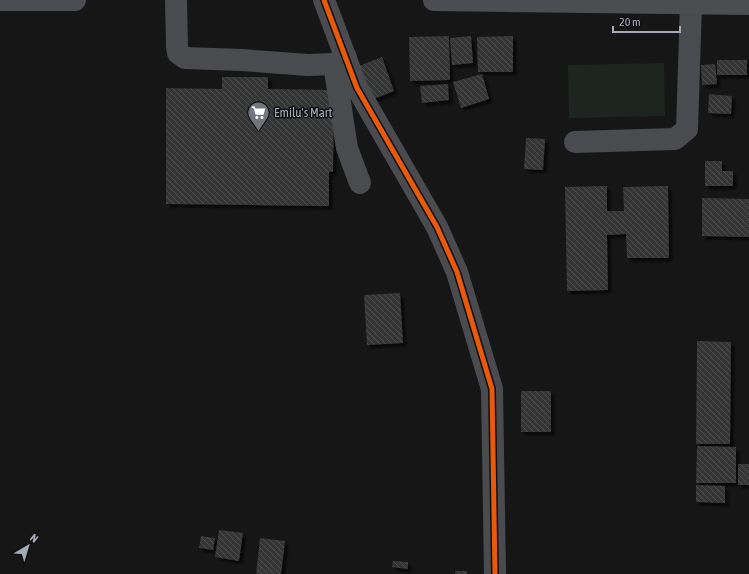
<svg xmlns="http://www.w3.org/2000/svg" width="749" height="574" font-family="'Asap Condensed',sans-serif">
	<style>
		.garden { fill: #1e2520 }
		.building { fill: url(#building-back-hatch); filter: url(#shadow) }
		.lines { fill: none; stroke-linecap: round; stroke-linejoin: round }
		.minor { stroke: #4a4b4f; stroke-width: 22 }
		.major { stroke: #4c4d51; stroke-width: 22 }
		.cycleway-casing { stroke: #101012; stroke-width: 8 }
		.cycleway { stroke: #e8590c; stroke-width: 5 }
		.labels { text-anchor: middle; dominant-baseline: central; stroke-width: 3; stroke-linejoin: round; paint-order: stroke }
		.poi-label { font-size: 13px; fill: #a6a9b7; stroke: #101012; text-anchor: start }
	</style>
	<defs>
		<pattern id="building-back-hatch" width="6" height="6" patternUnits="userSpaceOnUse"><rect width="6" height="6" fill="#343435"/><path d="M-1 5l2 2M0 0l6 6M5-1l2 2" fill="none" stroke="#4e4f50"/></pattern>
		<filter id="shadow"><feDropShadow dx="3.5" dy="3.5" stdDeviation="1" flood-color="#0009"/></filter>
	</defs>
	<rect width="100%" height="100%" fill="#161616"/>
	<polygon class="garden" points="664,63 665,116 569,118 568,65"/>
	<g class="building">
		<polygon points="449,36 450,80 410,81 409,37"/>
		<polygon points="471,36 473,63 452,65 450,38"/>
		<polygon points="513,36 513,72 478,72 477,37"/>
		<polygon points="382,57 394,91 371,100 359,66"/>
		<rect x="717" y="60" width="30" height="15"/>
		<polygon points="715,64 717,84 702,85 701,65"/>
		<polygon points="482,74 489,99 461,108 453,82"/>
		<polygon points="222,77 268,77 268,89 334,90 333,172 329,172 329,206 166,204 166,88 222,89"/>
		<polygon points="448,84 449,100 422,103 420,86"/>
		<polygon points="709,94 732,96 731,114 708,113"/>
		<polygon points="526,138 545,139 543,170 524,169"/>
		<polygon points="705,161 722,161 722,171 733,171 733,186 705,186"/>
		<polygon points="607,186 607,211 624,211 623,187 668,186 669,258 627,258 626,234 607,235 608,290 567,291 565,187"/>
		<polygon points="702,198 749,199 749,237 702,236"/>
		<polygon points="400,293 403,343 367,345 364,295"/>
		<polygon points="697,341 731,342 730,444 696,444"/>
		<rect x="521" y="391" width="30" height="41"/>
		<polygon points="697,446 736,447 736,483 696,483"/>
		<rect x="738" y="464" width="11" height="21"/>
		<polygon points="696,485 725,486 725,503 696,502"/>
		<polygon points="219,530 243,533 239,561 215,557"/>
		<polygon points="201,536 215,538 213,550 199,548"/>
		<polygon points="260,538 285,541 281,574 256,574"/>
		<polygon points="393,561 408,562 408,569 392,567"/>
		<rect x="455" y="571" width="12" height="3"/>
	</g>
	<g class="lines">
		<g class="minor">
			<polyline points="176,0 177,47 178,53 185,58 242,60 308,65 334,64 346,57"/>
			<polyline points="324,0 357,88 437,227 457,272 492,389 495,574"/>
			<polyline points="334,64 347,148 360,183"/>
			<polyline points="575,142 675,139 687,129 691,4"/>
		</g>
		<g class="major">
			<polyline points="0,0 75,0"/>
			<polyline points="434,0 749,4"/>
		</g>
		<defs>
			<polyline id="cycleway" points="324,0 357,88 437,227 457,272 492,389 495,574"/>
		</defs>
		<use href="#cycleway" class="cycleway-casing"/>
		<use href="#cycleway" class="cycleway"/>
	</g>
	<defs>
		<symbol id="supermarket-pin" viewBox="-11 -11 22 30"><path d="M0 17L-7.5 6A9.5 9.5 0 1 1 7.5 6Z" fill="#74767f" stroke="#101012"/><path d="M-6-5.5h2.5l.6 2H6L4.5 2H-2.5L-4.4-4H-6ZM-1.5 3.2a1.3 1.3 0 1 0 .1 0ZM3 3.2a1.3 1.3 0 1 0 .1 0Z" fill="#fff"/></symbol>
	</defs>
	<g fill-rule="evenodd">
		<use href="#supermarket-pin" x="246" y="100" width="25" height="34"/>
	</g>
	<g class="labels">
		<g class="poi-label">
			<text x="274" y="112">Emilu's Mart</text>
		</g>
	</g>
	<g transform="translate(28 546) rotate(38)" stroke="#101012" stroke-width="3" paint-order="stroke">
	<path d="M0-3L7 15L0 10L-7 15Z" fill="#a6a9b7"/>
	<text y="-6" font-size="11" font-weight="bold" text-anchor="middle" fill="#a6a9b7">N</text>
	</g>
	<path d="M613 26v6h67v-6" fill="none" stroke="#a6a9b7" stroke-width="2"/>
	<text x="619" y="26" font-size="12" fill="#a6a9b7" stroke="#101012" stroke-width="3" paint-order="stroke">20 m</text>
</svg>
